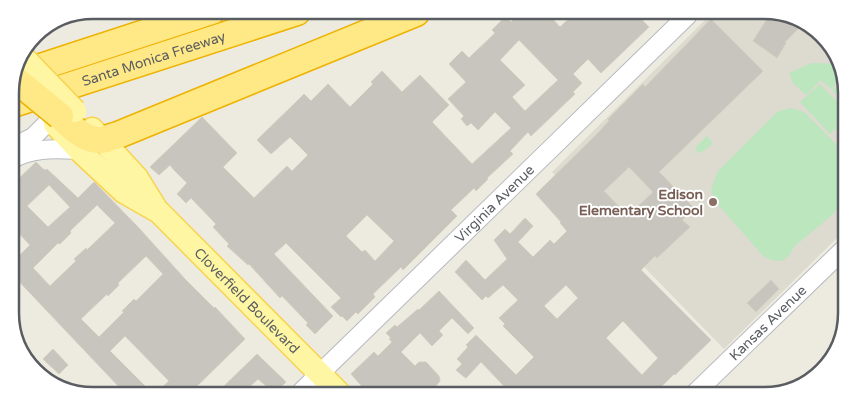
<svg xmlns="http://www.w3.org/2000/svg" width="857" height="406" font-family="'Varela Round',sans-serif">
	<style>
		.education { fill: #dddacf }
		.green { fill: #bbe6be }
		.building { fill: #c8c5be; stroke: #d2cdbf; fill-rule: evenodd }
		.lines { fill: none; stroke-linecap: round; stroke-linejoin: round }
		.minor-casing { stroke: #b6b9be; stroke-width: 20 }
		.major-casing { stroke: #f7d34f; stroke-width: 25 }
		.highway-casing { stroke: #eeb200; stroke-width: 29 }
		.minor { stroke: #fff; stroke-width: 18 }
		.major { stroke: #fff6a4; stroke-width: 22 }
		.highway { stroke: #ffe886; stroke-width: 26 }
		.major-bridge-casing { stroke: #f7d34f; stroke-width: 25; stroke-linecap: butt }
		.highway-bridge-casing { stroke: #eeb200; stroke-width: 29; stroke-linecap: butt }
		.major-bridge { stroke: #fff6a4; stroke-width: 22 }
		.highway-bridge { stroke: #ffe886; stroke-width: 26 }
		.education-dot { fill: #8d6e63; stroke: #fff; stroke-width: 2 }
		.labels { text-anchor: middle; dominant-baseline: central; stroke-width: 4; stroke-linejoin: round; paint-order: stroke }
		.street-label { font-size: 14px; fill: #595d62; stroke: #fff }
		.education-label { font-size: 14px; font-weight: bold; fill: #785e54; stroke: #fff; text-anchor: end }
		.rim { fill: none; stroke: #595d62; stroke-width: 2.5 }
	</style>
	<rect width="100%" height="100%" fill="#edebe0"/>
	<polygon class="education" points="709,16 796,16 830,42 846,81 843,232 724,349 552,172"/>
	<g class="green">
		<polygon points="812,63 839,64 844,76 831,89 821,80 806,95 793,83 789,73"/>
		<polygon points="844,79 846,81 846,105 832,90"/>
		<polygon points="820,84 846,111 845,120 830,134 800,102"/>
		<path d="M 791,108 L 804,112 L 845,153 C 844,175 848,198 832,215 L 795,246 L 786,259 L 780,261 L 771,260 L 763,256 L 714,200 L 711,189 L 718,171 L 777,112 Z"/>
		<polygon points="707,136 713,144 700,153 697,152 696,147"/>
	</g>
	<g class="building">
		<path d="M 519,14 L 524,14 L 528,18 L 532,14 L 548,14 L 560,27 L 574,14 L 637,15 L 649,27 L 601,73 L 588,59 L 573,74 L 582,83 L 573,92 L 575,94 L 531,136 L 528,132 L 510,151 L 513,154 L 487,178 L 488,179 L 476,191 L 474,188 L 451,210 L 457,216 L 403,270 L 401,267 L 373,294 L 375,297 L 358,314 L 356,312 L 347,321 L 342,316 L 341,317 L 331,307 L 341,298 L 286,243 L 274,254 L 333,316 L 315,334 L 306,325 L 308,323 L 282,296 L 280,298 L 249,264 L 248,265 L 227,246 L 229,244 L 213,227 L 216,224 L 191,198 L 186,203 L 177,194 L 187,183 L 174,170 L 170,165 L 159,175 L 150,167 L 202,117 L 237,153 L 223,167 L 254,198 L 287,166 L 292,171 L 308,155 L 290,137 L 271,154 L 257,140 L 295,103 L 304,94 L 311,101 L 328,84 L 350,107 L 373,84 L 371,82 L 382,71 L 402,92 L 420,75 L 449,105 L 432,122 L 472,164 L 511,128 L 495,112 L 478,130 L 471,123 L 467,126 L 461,119 L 464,116 L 448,99 L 466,82 L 449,64 L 462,51 L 469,58 L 495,33 L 492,30 L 506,16 L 511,22 ZM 519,40 L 558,80 L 525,111 L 512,97 L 525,85 L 500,60 ZM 367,215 L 394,241 L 375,261 L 365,250 L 362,252 L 346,236 Z"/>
		<polygon points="769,16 796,16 804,23 785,42 786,43 777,58 753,41"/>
		<path d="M 711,19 L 763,71 L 659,172 L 694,208 L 682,220 L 690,227 L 657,258 L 655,256 L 641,270 L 711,340 L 675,375 L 674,374 L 653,395 L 497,393 L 504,386 L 481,362 L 466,378 L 463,376 L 456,370 L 462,364 L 457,359 L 468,347 L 466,345 L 476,335 L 516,375 L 534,357 L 503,326 L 505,324 L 499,318 L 518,300 L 503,285 L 488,298 L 486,296 L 482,300 L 455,272 L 466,260 L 485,280 L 507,259 L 494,240 L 505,229 L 510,234 L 525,218 L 533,226 L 518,242 L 533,257 L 550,240 L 554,244 L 567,231 L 560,223 L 561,222 L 536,194 L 597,134 L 609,121 L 608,119 L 643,84 L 645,87 ZM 629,167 L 653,192 L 628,216 L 604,191 ZM 566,285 L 578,298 L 557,319 L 544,306 ZM 623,321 L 658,358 L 642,375 L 606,338 Z"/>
		<path d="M 36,162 L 43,169 L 46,170 L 47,169 L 78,198 L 94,182 L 138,227 L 185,279 L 214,308 L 215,307 L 245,339 L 192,391 L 159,390 L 169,381 L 125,336 L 110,351 L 149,390 L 122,390 L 11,273 L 11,264 L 30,245 L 11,225 L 11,204 L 13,202 L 11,200 L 11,186 ZM 49,185 L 70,207 L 48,227 L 27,206 ZM 97,205 L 115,223 L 87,250 L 86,248 L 74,259 L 76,261 L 50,286 L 33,268 L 58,243 L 60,244 L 71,233 L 70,231 ZM 146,256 L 163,274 L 136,301 L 134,299 L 122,311 L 124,312 L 99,337 L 81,319 L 107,294 L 108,296 L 119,285 L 118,283 Z"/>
		<polygon points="771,280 779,289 756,312 747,303"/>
		<polygon points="439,291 474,328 468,334 452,318 439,331 443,335 432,346 420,333 401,352 415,366 419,362 426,362 439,376 440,381 435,387 440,393 367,392 351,374 374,352 378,356 392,342 389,339 391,338 386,333 395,325 397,327 418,309 419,310"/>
		<polygon points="19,341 51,375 47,379 27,364 17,342"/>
		<polygon points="53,349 68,365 59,374 43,359"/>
		<polygon points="257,354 286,382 276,392 272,391 258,379 245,391 219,391"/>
	</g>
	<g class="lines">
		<defs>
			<g id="minor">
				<polyline points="11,148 33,137 51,119"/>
				<path d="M 11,160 C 31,147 56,149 79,150"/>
				<path id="s1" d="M 301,392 L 688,15"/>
				<path id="s2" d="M 693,395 L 843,250"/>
			</g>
			<g id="major">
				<path id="s3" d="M 55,124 L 79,150 L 124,192 L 159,212 L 338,392"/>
				<polyline points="92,129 137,178 155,207"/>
			</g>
			<g id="highway">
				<polyline points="16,75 212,11"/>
				<path id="s4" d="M 10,105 L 297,12"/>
				<path d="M 60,116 C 71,127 85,141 102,140 C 107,139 113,136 118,135 L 416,13"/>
			</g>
		</defs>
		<use href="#minor" class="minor-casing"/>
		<use href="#major" class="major-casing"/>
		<use href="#highway" class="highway-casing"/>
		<use href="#minor" class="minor"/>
		<use href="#major" class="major"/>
		<use href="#highway" class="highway"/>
		<defs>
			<polyline id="major-bridge" points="24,58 75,111"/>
			<polyline id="highway-bridge" points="16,80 60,116"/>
		</defs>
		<use href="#major-bridge" class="major-bridge-casing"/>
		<use href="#highway-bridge" class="highway-bridge-casing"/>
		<use href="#major-bridge" class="major-bridge"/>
		<use href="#highway-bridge" class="highway-bridge"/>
	</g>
	<circle class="education-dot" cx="713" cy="202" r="5"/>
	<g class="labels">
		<g class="street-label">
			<text stroke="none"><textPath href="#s4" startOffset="151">Santa Monica Freeway</textPath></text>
			<text stroke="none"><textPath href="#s1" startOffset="270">Virginia Avenue</textPath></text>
			<text stroke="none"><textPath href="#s3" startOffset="262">Cloverfield Boulevard</textPath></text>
			<text stroke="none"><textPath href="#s2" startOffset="104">Kansas Avenue</textPath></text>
		</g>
		<g class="education-label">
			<text x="703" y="194">Edison<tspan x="703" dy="16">Elementary School</tspan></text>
		</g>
	</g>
	<path d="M0 0H857V406H0ZM93 19H764A74 74 0 0 1 838 93V313A74 74 0 0 1 764 387H93A74 74 0 0 1 19 313V93A74 74 0 0 1 93 19Z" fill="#fff" fill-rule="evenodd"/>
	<path class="rim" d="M93 19H764A74 74 0 0 1 838 93V313A74 74 0 0 1 764 387H93A74 74 0 0 1 19 313V93A74 74 0 0 1 93 19Z"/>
</svg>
